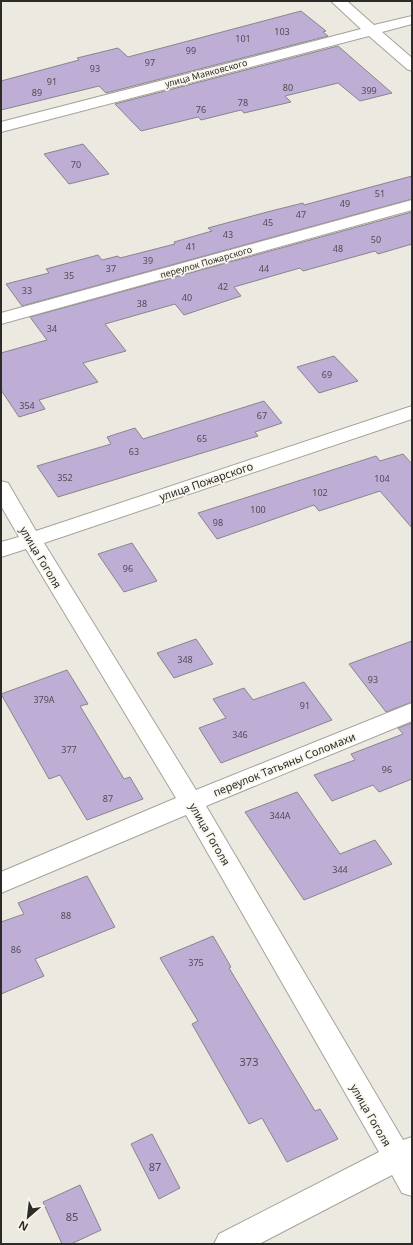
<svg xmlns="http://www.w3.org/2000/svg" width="413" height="1245" font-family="'Noto Sans',sans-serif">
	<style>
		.building { fill: #beaed6; stroke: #88858c }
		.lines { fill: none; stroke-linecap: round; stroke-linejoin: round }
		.street-casing { stroke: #a6a39b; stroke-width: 2 }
		.street { fill: #fff; fill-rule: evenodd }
		.labels { text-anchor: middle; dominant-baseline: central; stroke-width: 3.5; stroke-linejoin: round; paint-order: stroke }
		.number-label { font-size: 9px; fill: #504c54 }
		.far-street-label { font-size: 9px; fill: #2c2b28; stroke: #f9f6ee }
		.street-label { font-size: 11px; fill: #2c2b28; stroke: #f9f6ee }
		.near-number-label { font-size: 11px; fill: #504c54 }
	</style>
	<rect width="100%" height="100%" fill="#ece9e1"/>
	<g class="building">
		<polygon points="301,11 326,31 323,32 328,36 106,93 99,86 1,110 1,81 79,60 77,58 118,48 128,57"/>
		<polygon points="338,46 392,93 360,101 338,83 285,96 291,102 244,113 241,110 201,120 198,117 141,131 115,104"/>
		<polygon points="83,144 109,174 69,184 44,154"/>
		<polygon points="412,176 412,199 22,306 6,284 49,273 46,269 98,255 102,260 118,256 120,258 175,244 174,242 212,231 208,228 267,212 303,203 304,205"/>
		<polygon points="412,212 412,244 378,254 375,251 303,271 300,268 234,287 241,296 184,315 175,304 105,324 126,351 83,363 98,382 39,400 45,409 19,417 1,390 1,353 47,340 30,317"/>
		<polygon points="334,356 358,381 319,393 297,367"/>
		<polygon points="264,401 282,423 255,432 258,436 58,497 37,466 111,444 107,437 135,428 143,439"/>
		<polygon points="403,454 412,464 412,528 380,491 319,511 314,505 217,539 198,513 376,456 380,461"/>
		<polygon points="132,543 157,581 124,592 98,554"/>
		<polygon points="196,639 213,664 174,678 157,653"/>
		<polygon points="412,641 412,702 386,712 349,664"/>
		<polygon points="67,670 88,704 80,706 124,779 130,777 143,799 87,820 60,775 49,779 1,694"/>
		<polygon points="304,682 332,720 221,763 199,728 226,718 213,699 244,688 253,700"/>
		<polygon points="412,723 412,779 379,792 373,785 332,801 314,775 355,760 351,754 403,734 398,728"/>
		<polygon points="297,792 340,854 375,840 392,864 304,900 245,812"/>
		<polygon points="87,876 115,927 35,959 44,976 1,994 1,922 24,914 18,903"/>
		<polygon points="213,936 231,967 229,968 315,1111 320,1109 338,1139 287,1162 262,1118 249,1124 192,1024 198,1021 160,958"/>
		<polygon points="152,1134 180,1188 159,1199 131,1144"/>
		<polygon points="80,1185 101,1230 71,1244 62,1244 43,1202"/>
	</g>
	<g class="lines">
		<defs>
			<g id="street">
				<polygon points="331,1 347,1 374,25 412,16 412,24 382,32 412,58 412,71 407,69 369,36 1,132 1,122 361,29"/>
				<polygon points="412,200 412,210 1,324 1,313"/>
				<polygon points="412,406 412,419 44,543 196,790 412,703 412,721 206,806 403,1140 412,1137 412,1196 402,1193 392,1175 259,1244 214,1244 219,1234 379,1152 186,815 1,893 1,872 176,798 26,549 1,557 1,542 19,537 1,506 1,481 8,483 36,531"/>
			</g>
		</defs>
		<use href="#street" class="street-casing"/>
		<use href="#street" class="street"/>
	</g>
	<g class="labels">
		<g class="number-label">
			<text x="282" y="31">103</text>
			<text x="243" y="38">101</text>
			<text x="191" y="50">99</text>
			<text x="150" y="62">97</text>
			<text x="95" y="68">93</text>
			<text x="52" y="81">91</text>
			<text x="288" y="87">80</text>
			<text x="369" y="90">399</text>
			<text x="37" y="92">89</text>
			<text x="243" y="102">78</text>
			<text x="201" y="109">76</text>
			<text x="76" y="164">70</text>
			<text x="380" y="193">51</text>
			<text x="345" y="203">49</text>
			<text x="301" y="214">47</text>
			<text x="268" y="222">45</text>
			<text x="228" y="234">43</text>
			<text x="376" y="239">50</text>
			<text x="191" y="246">41</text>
			<text x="338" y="248">48</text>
			<text x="148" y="260">39</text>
			<text x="111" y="268">37</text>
			<text x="264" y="268">44</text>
			<text x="69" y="275">35</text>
			<text x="223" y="286">42</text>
			<text x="27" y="290">33</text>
			<text x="187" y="297">40</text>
			<text x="142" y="303">38</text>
			<text x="52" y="328">34</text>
			<text x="327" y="374">69</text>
			<text x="27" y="405">354</text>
			<text x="262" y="415">67</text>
			<text x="202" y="438">65</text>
			<text x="134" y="451">63</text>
			<text x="65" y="477">352</text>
			<text x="382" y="478">104</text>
			<text x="320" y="492">102</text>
			<text x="258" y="509">100</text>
			<text x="218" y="522">98</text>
			<text x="128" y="568">96</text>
			<text x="185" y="659">348</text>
			<text x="373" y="679">93</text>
			<text x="44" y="699">379А</text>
			<text x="305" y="705">91</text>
			<text x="240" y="734">346</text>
			<text x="69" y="749">377</text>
			<text x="387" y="769">96</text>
			<text x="108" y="798">87</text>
			<text x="280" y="815">344А</text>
			<text x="340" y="869">344</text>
			<text x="66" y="915">88</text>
			<text x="16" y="949">86</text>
			<text x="196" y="962">375</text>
		</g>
		<g class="far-street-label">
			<text transform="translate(206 73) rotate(-15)">улица Маяковского</text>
			<text transform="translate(206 262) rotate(-16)">переулок Пожарского</text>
		</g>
		<g class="street-label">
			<text transform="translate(206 481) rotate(-19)">улица Пожарского</text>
			<text transform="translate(41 557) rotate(59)">улица Гоголя</text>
			<text transform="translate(284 764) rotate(-22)">переулок Татьяны Соломахи</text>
			<text transform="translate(210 834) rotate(60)">улица Гоголя</text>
			<text transform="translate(371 1115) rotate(60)">улица Гоголя</text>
		</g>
		<g class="near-number-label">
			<text x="249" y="1061">373</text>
			<text x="155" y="1166">87</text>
			<text x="72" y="1216">85</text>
		</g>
	</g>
	<rect width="413" height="1245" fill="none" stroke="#2c2b28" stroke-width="4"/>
	<g transform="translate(28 1217) rotate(208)" stroke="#f9f6ee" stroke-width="3" paint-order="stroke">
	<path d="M0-3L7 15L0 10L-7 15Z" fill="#2c2b28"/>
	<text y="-6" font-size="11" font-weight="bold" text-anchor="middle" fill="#2c2b28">N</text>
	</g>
</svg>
